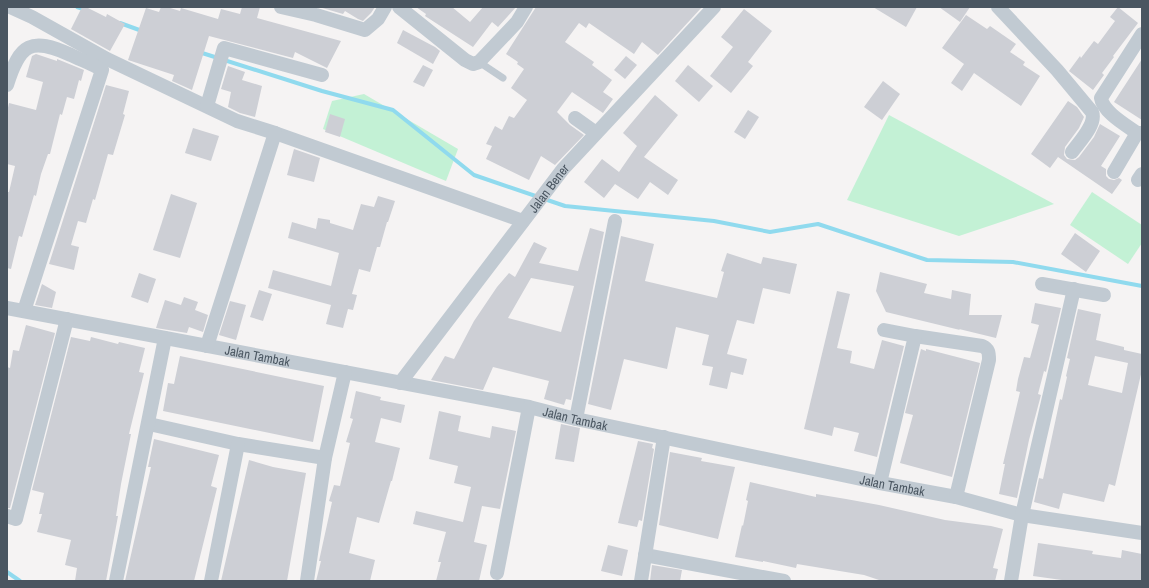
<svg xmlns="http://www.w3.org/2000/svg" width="1149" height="588" font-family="'Archivo Narrow',sans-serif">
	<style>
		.green { fill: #c3f1d5 }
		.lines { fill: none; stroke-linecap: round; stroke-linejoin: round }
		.stream { stroke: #90daee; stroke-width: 4 }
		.building { fill: #cdcfd5; fill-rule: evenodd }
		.lane { stroke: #c1cad2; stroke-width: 7 }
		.street { stroke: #c1cad2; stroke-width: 14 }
		.labels { text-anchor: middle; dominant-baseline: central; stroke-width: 3; stroke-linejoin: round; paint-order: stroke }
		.street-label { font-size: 13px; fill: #4a5661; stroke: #fff }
	</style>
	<rect width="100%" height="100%" fill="#f5f3f3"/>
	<g class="green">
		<polygon points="364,94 458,149 446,181 323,129 332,101"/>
		<polygon points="889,115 1054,204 959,236 847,200"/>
		<polygon points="1092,192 1142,225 1142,243 1128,264 1070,225"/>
	</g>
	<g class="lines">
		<g class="stream">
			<polyline points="77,7 86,10"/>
			<polyline points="120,23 142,31"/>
			<polyline points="199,52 322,91 393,110 474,175 565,206 714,221 770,232 818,224 927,260 1013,262 1142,286"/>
			<polyline points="7,572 20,581"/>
		</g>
	</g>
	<g class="building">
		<polygon points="82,7 86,7 106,17 107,14 125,24 110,51 71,29"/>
		<polygon points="161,7 167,7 180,11 181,8 218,19 221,9 240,14 242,7 260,7 257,18 341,41 327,68 295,52 293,58 209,36 192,90 172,81 174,75 128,60 146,8 159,12"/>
		<polygon points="319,7 375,7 371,13 363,21 358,19 345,11 343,14"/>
		<polygon points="416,7 452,7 470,22 483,7 516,7 498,27 492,22 473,47 425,16 426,14"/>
		<polygon points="536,7 702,7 658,55 642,42 634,54 589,23 586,28 579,23 565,42 594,62 592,65 612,80 603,92 613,99 603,113 572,92 557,112 570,125 584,135 555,165 541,156 529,180 486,159 492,146 486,144 495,126 502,130 509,116 514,118 527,100 511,88 524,69 517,64 518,62 506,54"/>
		<polygon points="873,7 917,7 906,27"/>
		<polygon points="939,7 970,7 960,22"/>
		<polygon points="1118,7 1138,23 1113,56 1114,57 1102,73 1104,75 1093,90 1069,71 1080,56 1081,58 1094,41 1098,44 1115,21 1110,17"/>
		<polygon points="744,9 772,31 748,62 753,66 731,93 710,76 733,47 721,37"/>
		<polygon points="966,15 987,29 990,26 1016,44 1010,52 1025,62 1023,65 1040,76 1021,106 974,73 962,91 951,83 964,64 942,48"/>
		<polygon points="403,30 435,47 440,51 433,64 397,43"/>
		<polygon points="36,54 57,61 57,59 84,70 81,81 79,80 74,99 67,97 62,115 60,114 50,154 48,154 41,174 36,196 34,195 22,237 19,236 11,269 7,268 7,192 9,192 15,166 7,164 7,112 9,103 36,110 43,82 26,77 32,56"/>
		<polygon points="626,56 637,65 625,79 614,70"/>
		<polygon points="1142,59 1142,120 1114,102"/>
		<polygon points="423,65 433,70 424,87 413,82"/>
		<polygon points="688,65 713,86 699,102 675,81"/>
		<polygon points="228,66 245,72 242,80 262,86 255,117 240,113 228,107 231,92 221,89"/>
		<polygon points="883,81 900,94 882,120 864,107"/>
		<polygon points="106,85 129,91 123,114 125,115 113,155 108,154 95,200 93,199 86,223 78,221 71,245 79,247 74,270 49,264"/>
		<polygon points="655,95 678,115 644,157 678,180 668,195 650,182 638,199 615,184 604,198 584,182 602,159 619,172 637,146 623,133"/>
		<polygon points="1068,101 1077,107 1084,117 1079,128 1065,147 1064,155 1067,159 1075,160 1079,157 1094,137 1100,124 1120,136 1101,166 1106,169 1106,176 1109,179 1114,180 1119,178 1122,180 1112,194 1058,157 1050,168 1031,154"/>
		<polygon points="748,110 759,117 745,139 734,132"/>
		<polygon points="330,114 345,119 340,137 325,132"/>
		<polygon points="193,128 219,136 211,161 185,153"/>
		<polygon points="294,149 320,158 314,182 287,175"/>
		<polygon points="171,194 197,203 180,258 153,250"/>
		<polygon points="378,196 395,201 388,222 387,222 380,247 377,247 370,272 359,269 352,294 357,295 353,310 348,309 343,328 326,324 331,305 268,288 273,270 331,286 339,253 288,238 292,222 316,229 318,218 330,220 330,223 353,230 361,204 374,207"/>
		<path d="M 590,228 L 604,232 L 571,400 L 566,399 L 564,405 L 544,399 L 549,381 L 493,367 L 483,390 L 431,380 L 445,356 L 454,359 L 474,321 L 497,287 L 509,273 L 515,277 L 534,242 L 547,248 L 539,263 L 578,271 ZM 531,278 L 574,286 L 561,332 L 508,318 Z"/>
		<polygon points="1075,233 1100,251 1086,272 1061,254"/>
		<polygon points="621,236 654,244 645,281 717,298 724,272 721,271 727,253 761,264 763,257 797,264 790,294 763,288 754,324 737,320 727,354 747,359 743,375 731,372 727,389 709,385 713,367 702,365 709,335 676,327 667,369 624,359 611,410 588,404"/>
		<polygon points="880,272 927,284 924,293 951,299 952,290 971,294 969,315 1002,315 996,338 959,329 960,330 886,312 876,291"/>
		<polygon points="139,273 156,279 148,303 131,297"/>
		<polygon points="42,284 56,292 52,308 35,305"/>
		<polygon points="259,290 272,294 263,321 250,317"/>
		<polygon points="837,291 850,294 837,348 852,351 850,363 874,369 882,340 904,346 877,457 854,451 859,433 834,427 832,436 804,429"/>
		<polygon points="184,297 198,302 195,310 208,315 203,332 189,327 187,333 156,328 165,300 181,305"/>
		<polygon points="230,301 246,305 236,340 219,335"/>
		<polygon points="1035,303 1061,308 1046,372 1044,371 1038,394 1041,395 1029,440 1017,498 999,494 1005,464 1003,464 1020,392 1016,391 1018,379 1024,357 1030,358 1039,325 1031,323"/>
		<path d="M 1078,309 L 1101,314 L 1096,340 L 1124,347 L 1124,350 L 1142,354 L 1142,370 L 1115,486 L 1109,484 L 1104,502 L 1063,493 L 1059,509 L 1034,502 L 1039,478 L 1043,479 L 1060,399 L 1062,400 L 1067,377 L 1066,376 L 1070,359 L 1067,358 ZM 1095,356 L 1128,363 L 1122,393 L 1088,385 Z"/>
		<polygon points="26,325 55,333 10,508 7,508 7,367 10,368 13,350 19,351"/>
		<polygon points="71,337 90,341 91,337 118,344 119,342 145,348 139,372 144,373 129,434 131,434 121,484 116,516 118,516 106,581 75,581 77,568 65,565 71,540 37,532 42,514 39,514 44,493 32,490"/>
		<polygon points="921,349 926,351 926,349 980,363 952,477 900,463 913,415 905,413"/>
		<polygon points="180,356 324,386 313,442 163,411 168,383 174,384"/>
		<polygon points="356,391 381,397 380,400 405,405 401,423 381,418 375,442 400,448 392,481 391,481 379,523 357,517 349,553 375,560 370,581 316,581 321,561 319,561 332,502 329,501 334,485 340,486 350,443 346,442 353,419 350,418"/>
		<polygon points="439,411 461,416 458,431 490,438 492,426 516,431 500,509 482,506 474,542 487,545 479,581 436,581 441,562 438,562 446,532 413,524 416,511 463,522 471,487 454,483 458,466 429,459"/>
		<polygon points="561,424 580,428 574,462 555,459"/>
		<polygon points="154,439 219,455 211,486 217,488 194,581 125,581 151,467 148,467"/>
		<polygon points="638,441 653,444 652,448 654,449 642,521 639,520 637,527 618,523"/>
		<polygon points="670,452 702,458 701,461 735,467 718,539 659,525"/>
		<polygon points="249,460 273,467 306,473 287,581 221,581"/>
		<polygon points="750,482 816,497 816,494 846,499 879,505 945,520 991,526 1003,529 993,568 998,569 995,581 882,581 864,575 797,564 796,568 763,561 763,562 735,557 742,525 743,526 748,501 746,500"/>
		<polygon points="1038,543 1093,551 1092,554 1121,558 1122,550 1142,554 1142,581 1069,581 1033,576"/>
		<polygon points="608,545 628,550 622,576 601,571"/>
		<polygon points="652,565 682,570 680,581 650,581"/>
	</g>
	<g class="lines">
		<polyline class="lane" points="479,62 503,78"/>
		<g class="street">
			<polyline points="10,7 32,17 107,59 237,121 275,133 523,221"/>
			<polyline points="281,7 316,15 365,30 378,19 385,7"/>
			<polyline points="399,7 465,60 473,64 479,62 517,22 526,7"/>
			<path d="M 998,7 L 1057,70 L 1092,112 C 1097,124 1079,142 1072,152"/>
			<path d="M 1142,34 L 1101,98 C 1103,112 1126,125 1137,133 L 1142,133"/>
			<path d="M 7,85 C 20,43 31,37 71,55 C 81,60 93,64 102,70 L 24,311"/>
			<polyline points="207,106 224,48 322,75"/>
			<polyline points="575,118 596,133"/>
			<polyline points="1114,172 1137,133"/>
			<polyline points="1138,180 1142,174"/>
			<polyline points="1042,284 1104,295"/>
			<path id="s1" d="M 7,308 L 529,407 L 576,419 L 880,483 L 956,497 L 1022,515 L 1142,533"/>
			<path d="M 915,336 L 982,346 C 989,349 989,353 989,360 L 956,497"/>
			<polyline points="207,346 275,133"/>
			<path id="s2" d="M 400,383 L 563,169 L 714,7"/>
			<polyline points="576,419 615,221"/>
			<polyline points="149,424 238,444 325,458"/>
			<polyline points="880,483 915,336 884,330"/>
			<polyline points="7,516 16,519 67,319"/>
			<polyline points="645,555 784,581"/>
			<polyline points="497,573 529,407"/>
			<polyline points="116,581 165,338"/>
			<polyline points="211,581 238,444"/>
			<polyline points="307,581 325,458 345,372"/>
			<polyline points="641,581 664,437"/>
			<polyline points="1011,581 1022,515 1074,289"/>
		</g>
	</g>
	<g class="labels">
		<g class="street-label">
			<text stroke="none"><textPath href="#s2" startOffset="245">Jalan Bener</textPath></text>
			<text stroke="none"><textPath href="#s1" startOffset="255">Jalan Tambak</textPath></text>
			<text stroke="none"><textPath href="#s1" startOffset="579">Jalan Tambak</textPath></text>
			<text stroke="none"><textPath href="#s1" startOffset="903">Jalan Tambak</textPath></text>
		</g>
	</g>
	<rect width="1149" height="588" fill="none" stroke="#4a5661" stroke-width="16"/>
</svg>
